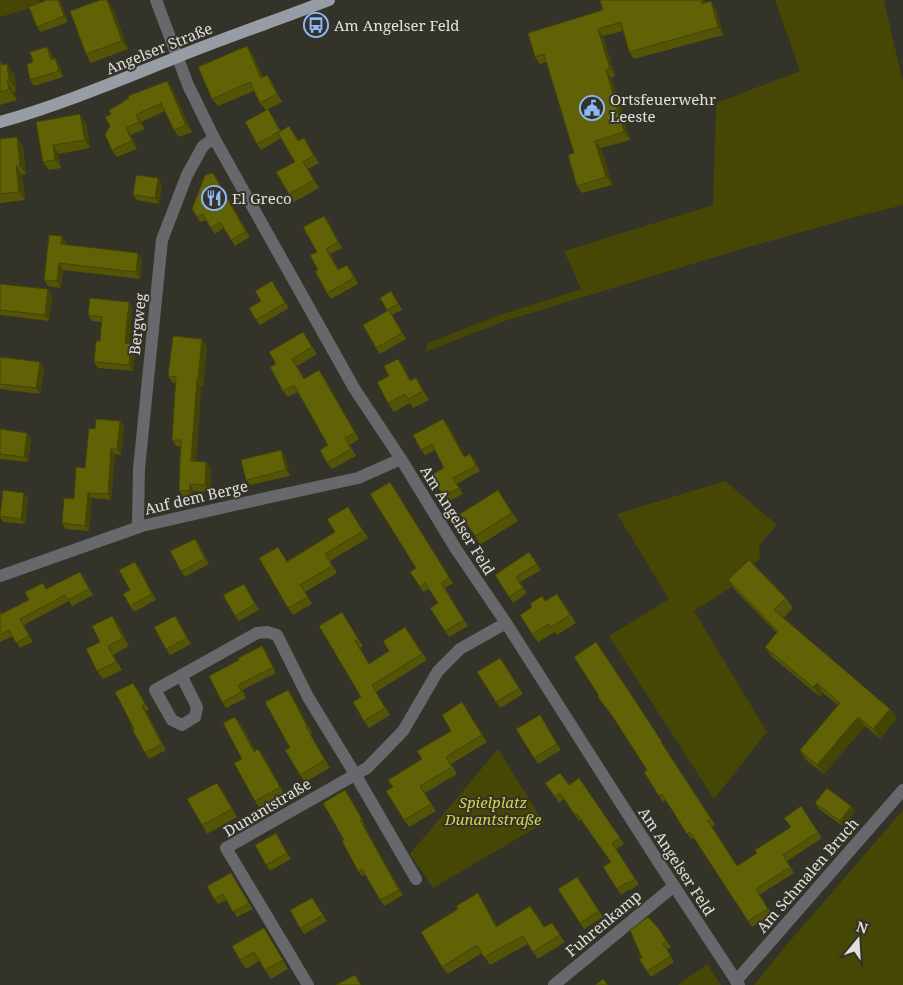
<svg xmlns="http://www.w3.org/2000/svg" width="903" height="985" font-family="'Noto Serif',serif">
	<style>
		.green { fill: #464605 }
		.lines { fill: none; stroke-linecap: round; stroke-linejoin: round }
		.minor { stroke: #66686c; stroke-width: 12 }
		.major { stroke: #989da5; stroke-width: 12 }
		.wall { fill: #535405 }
		.shaded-wall { fill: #444504 }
		.building { fill: #616206; stroke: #444504 }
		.labels { text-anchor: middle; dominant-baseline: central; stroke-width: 4; stroke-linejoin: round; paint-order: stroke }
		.poi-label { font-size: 15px; fill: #e1e1db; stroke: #33332a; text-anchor: start }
		.street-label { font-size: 15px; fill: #e1e1db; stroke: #33332a }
		.park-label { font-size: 15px; font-style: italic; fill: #d3d549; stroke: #33332a }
	</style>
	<rect width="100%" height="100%" fill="#33332a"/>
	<g class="green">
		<polygon points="0,0 39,0 41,5 0,17"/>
		<polygon points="775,0 884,0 903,83 903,205 855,217 738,250 505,321 425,352 428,343 500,315 581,289 564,251 713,205 716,103 800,71"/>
		<polygon points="725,481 777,525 759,546 760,558 733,586 694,611 767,732 714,799 609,636 669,599 617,514"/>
		<polygon points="498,749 544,823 433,888 410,854"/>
		<polygon points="903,810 903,985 754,985 784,948"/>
		<polygon points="707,964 721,985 678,985"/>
	</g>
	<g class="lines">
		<g class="minor">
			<polyline points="156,0 188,85 214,138 354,388 401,459 456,549 506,623 659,863 739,985"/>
			<polyline points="142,526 138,522 139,469 162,240 187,175 203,146 214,138"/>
			<polyline points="0,576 142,526 239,504 358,478 401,459"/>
			<polyline points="181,675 197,707 195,717 182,725 172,720 155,690 257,633 267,632 277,635 308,697 355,774 416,879"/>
			<polyline points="736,981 903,790"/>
			<polyline points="308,985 226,848 367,768 403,731 438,671 460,649 506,623"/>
			<polyline points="554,985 674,886"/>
		</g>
		<path class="major" d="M 0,122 C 60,105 117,81 175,58 C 226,37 278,20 329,0"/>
	</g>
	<g class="wall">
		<polygon points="47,0 59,0 68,22 41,32 37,27"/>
		<polygon points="600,0 704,0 705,3 716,9 723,35 634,59 629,52 623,31 603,36 615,76 611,77 630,140 601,148 612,185 582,193 577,186 574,153 547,62 540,64 535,57 603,10"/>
		<polygon points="112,6 128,49 91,63 86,54"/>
		<polygon points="47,47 51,52 53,59 55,58 59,64 63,77 34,86 30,80 33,62"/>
		<polygon points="253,54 263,77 267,75 272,82 282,102 268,109 281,131 289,126 299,141 304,138 319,163 308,169 319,188 294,202 289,194 295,162 281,138 261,150 257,144 266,110 260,103 254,91 218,106 212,99"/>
		<polygon points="0,60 4,65 15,75 16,91 14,92 17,100 0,105"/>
		<polygon points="167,81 172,88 192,132 179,137 174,130 165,111 141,122 145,129 131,135 137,149 117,157 112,150 110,126 111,114 122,103"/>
		<polygon points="36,122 86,123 90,148 58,154 61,168 49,170 43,162"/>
		<polygon points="17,137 23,146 26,174 22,175 25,200 0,203 0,139"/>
		<polygon points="213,173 217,179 250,237 235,246 224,228 215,234 206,220 200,222 197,217"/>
		<polygon points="162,184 159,204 137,200 133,195"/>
		<polygon points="324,216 328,221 342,248 330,254 338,269 351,270 358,284 331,299 327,293 318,270"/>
		<polygon points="67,242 66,245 142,259 140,279 63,270 61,288 48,286 44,280"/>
		<polygon points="0,284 52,295 49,321 0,315"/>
		<polygon points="276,287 289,308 260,325 256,320"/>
		<polygon points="395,297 402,310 392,315 406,339 380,354 376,348 387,311 380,298"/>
		<polygon points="129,302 132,308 129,344 131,344 135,350 133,371 98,368 94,362 100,341 102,322 92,321 88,315"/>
		<polygon points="303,332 317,354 297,366 304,378 324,377 359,439 350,445 356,456 332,469 327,463 328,445 298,392 288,397 283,391 276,364"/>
		<polygon points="207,346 203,386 201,386 196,461 206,462 211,468 210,492 194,491 194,497 183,497 179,490 180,447 176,446 172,440 175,383 173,383 168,376"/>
		<polygon points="0,357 40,362 44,368 40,394 0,389"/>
		<polygon points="398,359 404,367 411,381 416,378 421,386 429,400 413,408 410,403 394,412 388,403 389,376"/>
		<polygon points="120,421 124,427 121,455 115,454 111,500 92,498 89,531 66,529 62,523 74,499 85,468 95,429"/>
		<polygon points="447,424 465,457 474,459 480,471 457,484 463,494 447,502 443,496 444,468 435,450 425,455 421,450"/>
		<polygon points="0,429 31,439 28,462 0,459"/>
		<polygon points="281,450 285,456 290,476 250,485 246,480"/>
		<polygon points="394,488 453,583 445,588 468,626 449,637 445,631 438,603 429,589 423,592 420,587 416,568"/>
		<polygon points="498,490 518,521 480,545 475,536"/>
		<polygon points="28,499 25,524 3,522 0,517 0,512"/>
		<polygon points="348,507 368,538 330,561 337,573 305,592 312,604 293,615 288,608 283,554 287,561 335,532"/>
		<polygon points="199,544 209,564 185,577 181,571"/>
		<polygon points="529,552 541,570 520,582 527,593 513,603 495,575"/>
		<polygon points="139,567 156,600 134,612 130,606 130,590"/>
		<polygon points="80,572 84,578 93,595 72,606 69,601 24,625 33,642 20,648 13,636 0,642 0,610 2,614 29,600 47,589"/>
		<polygon points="728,580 786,598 793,608 783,618 897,718 880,739 865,726 824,774 806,760 800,750 838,705 823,693 820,697 771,656 765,647 777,633 735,590"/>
		<polygon points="244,584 259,610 239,621 235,616"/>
		<polygon points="546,601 563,602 576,623 557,635 555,632 538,642 532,634"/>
		<polygon points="112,616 118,624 129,646 113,655 122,670 103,679 97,671 100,642"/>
		<polygon points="175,616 179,622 191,644 170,655 166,649"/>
		<polygon points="346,619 363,646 360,648 369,664 389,651 410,634 427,660 376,692 390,715 369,728 364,721 361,697"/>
		<polygon points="596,642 715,824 712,827 737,866 757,853 791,827 801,806 822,838 787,861 794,873 759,895 772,914 752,927 694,838 691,839 666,800 663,802 659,796 647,770 599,696"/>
		<polygon points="262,646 266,652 276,673 242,690 246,698 226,708 222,702 239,660"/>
		<polygon points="504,663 523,694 500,708 477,672"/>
		<polygon points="137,688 149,710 146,711 166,750 149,759 145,753 134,729"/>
		<polygon points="288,690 293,697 312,733 310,734 330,768 305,782 300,775 290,748"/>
		<polygon points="462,702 487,742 451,764 457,774 425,793 436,811 409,827 404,820 393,787 451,731"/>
		<polygon points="540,715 561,750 538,764 534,758"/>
		<polygon points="235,717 241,724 255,751 258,749 264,757 285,795 260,809 255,801 242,759"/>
		<polygon points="579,778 624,844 616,849 639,884 631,890 630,889 621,895 603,867 611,862 581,820 579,821 564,799 559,803 555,797 569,785"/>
		<polygon points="223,791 237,817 207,834 202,825"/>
		<polygon points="349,796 365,825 364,826 403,895 384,906 365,875 362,876 358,871 344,840"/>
		<polygon points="815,803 851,806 855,811 844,827 819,809"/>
		<polygon points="279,839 291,859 270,871 266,865"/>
		<polygon points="231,873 253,909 237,917 227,900 218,904 214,899"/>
		<polygon points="581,883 603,917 584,929 580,923"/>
		<polygon points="312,898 327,921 304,934 300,928"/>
		<polygon points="483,901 497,926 536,913 544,927 552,923 565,942 538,959 528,944 490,965 482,953 448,974 442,967"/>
		<polygon points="264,928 269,936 288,969 271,979 259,961 246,969 240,960"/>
		<polygon points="659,929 671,947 667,950 674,962 651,977 639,959 642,958"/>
	</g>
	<g class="shaded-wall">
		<polygon points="58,0 59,0 61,2 68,22 64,16"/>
		<polygon points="107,0 112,6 128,49 122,41"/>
		<polygon points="701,0 704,0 707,11 702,4"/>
		<polygon points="711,1 716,9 723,35 718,27"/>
		<polygon points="598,29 603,36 615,76 610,69"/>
		<polygon points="247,46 253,54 266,85 261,78"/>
		<polygon points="47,47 51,52 55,65 51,60"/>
		<polygon points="55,58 59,64 63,77 59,71"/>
		<polygon points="0,60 8,71 7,64 15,75 16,91 9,80 0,64"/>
		<polygon points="606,70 611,77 630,140 624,132"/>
		<polygon points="267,75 272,82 282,102 277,94"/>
		<polygon points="7,81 14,92 17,100 9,89"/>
		<polygon points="167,81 172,88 192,132 186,125"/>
		<polygon points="80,114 86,123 90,148 85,140"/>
		<polygon points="136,115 141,122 145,129 139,122"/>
		<polygon points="126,128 131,135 137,149 132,141"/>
		<polygon points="17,137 23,146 26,174 20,166"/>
		<polygon points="304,138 309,146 319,163 314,156"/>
		<polygon points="595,141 601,148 612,185 606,177"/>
		<polygon points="53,145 58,154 61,168 55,160"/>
		<polygon points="303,162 308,169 319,188 314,180"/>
		<polygon points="16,166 22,175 25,200 19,192"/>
		<polygon points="213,173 217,179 250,237 246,232"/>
		<polygon points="158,178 162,184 159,204 155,198"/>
		<polygon points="324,216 328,221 342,248 338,242"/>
		<polygon points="62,236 67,242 66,250 61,244"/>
		<polygon points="138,253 142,259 140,279 136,272"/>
		<polygon points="59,263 63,270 61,288 57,281"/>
		<polygon points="48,289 52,295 49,321 45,315"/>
		<polygon points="129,302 132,308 129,349 125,343"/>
		<polygon points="389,310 393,316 406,339 402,333"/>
		<polygon points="202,339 207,346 203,386 198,379"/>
		<polygon points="131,344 135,350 133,371 129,365"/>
		<polygon points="398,359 404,367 416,389 410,381"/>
		<polygon points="40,362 44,368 40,394 36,388"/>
		<polygon points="319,370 324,377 359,439 355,433"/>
		<polygon points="416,378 421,386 429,400 423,391"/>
		<polygon points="197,379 201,386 196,468 191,461"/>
		<polygon points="443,419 447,424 468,463 464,457"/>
		<polygon points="120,421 124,427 121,455 117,449"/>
		<polygon points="27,433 31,439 28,462 24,457"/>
		<polygon points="111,449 115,454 111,500 108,494"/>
		<polygon points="281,450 285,456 290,476 286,470"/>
		<polygon points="206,462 211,468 210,492 205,485"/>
		<polygon points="190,484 194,491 194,497 189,491"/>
		<polygon points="24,493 28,499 25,524 21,519"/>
		<polygon points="88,493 92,498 89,531 85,526"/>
		<polygon points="195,539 199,544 209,564 205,559"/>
		<polygon points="135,562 139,567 156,600 152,594"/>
		<polygon points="80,572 84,578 93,595 89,589"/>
		<polygon points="112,616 118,624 129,646 123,638"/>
		<polygon points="175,616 179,622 191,644 187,638"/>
		<polygon points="20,619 24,625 33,642 29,636"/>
		<polygon points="108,646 113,655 122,670 116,662"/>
		<polygon points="262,646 266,652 276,673 273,667"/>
		<polygon points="133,683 137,688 149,710 145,704"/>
		<polygon points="817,683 823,693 820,697 813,687"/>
		<polygon points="288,690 293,697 312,733 307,726"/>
		<polygon points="142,706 146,711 166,750 162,744"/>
		<polygon points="890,709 897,718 880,739 873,729"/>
		<polygon points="235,717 241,724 259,760 254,752"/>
		<polygon points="858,717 865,726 824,774 817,765"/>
		<polygon points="258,749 264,757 285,795 280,787"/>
		<polygon points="217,783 223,791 237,817 232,809"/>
		<polygon points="851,806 855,811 844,827 840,821"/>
		<polygon points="360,820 364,826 403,895 399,890"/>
		<polygon points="478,893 483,901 502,934 496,927"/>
	</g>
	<g class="building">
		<polygon points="47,0 58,0 64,16 37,27 29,7"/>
		<polygon points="100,0 107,0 122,41 86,54 70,11"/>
		<polygon points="600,0 701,0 702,4 711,1 718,27 629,52 621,22 598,29 610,69 606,70 624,132 595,141 606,177 577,186 568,155 574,153 544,54 535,57 528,33 603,10"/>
		<polygon points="247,46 261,78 267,75 277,94 260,103 250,82 212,99 198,67"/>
		<polygon points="47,47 51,60 55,58 59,71 30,80 27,64 33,62 30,52"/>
		<polygon points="1,62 2,65 7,64 9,80 7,81 9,89 0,92 0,63"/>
		<polygon points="167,81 186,125 174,130 161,103 136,115 139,122 126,128 132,141 112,150 105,135 110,126 105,117 111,114 109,110 122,103 122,102 129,98 128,96"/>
		<polygon points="268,109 280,131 257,144 245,122"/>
		<polygon points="80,114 85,140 53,145 55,160 43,162 36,122"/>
		<polygon points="289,126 298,141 304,138 314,156 303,162 314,180 289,194 276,172 295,162 278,133"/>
		<polygon points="17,137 20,166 16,166 19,192 0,194 0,139"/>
		<polygon points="213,173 246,232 231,240 220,222 211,228 203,214 197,217 192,209 205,175"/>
		<polygon points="136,175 158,178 155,198 133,195"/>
		<polygon points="324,216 338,242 326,249 338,270 347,265 354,278 327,293 315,271 318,270 310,255 317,252 303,227"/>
		<polygon points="49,235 62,236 61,244 138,253 136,272 59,263 57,281 44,280"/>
		<polygon points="272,281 285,303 256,320 249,308 261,301 255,291"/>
		<polygon points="0,284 48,289 45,315 0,310"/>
		<polygon points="391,291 398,304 387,310 380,298"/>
		<polygon points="90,298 129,302 125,343 131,344 129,365 94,362 96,341 100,341 102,317 88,315"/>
		<polygon points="389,310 402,333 376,348 363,325"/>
		<polygon points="303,332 312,347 292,359 304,379 319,370 355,433 345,438 351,449 327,463 320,450 328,445 294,385 283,391 270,367 276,364 269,352"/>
		<polygon points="173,336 202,339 198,379 197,379 191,461 206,462 205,485 190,484 189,491 179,490 181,440 172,440 176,377 168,376"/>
		<polygon points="0,357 40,362 36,388 0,384"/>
		<polygon points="398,359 410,381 416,378 423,391 408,399 405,394 388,403 377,382 389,376 384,366"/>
		<polygon points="96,419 120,421 117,449 111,449 108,494 88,493 85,526 62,523 64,498 74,499 76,467 85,468 89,428 95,429"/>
		<polygon points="443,419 464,457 470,454 476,466 453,478 459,488 443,496 431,475 444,468 432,444 421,450 413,435"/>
		<polygon points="0,429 27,433 24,457 0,454"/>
		<polygon points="281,450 286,470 246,480 241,460"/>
		<polygon points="390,482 449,577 441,583 464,620 445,631 430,608 438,603 425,583 420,587 410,572 416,568 370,494"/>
		<polygon points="3,490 24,493 21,519 0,516"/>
		<polygon points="498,490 512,513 475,536 460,514"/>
		<polygon points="348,507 363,531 325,554 332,566 300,585 308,597 288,608 259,558 278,547 287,562 335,532 327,519"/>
		<polygon points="195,539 205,559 181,571 170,551"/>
		<polygon points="529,552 537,564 516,577 523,588 509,597 495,575"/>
		<polygon points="749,560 786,598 774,610 890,709 873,729 858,717 817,765 800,750 840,703 817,683 813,687 765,647 778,631 728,580"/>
		<polygon points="135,562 152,594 130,606 123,594 130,590 119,570"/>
		<polygon points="80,572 89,589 68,600 65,595 20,619 29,636 16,643 9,630 0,635 0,612 1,614 29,600 25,592 43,583 46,589"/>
		<polygon points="244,584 255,604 235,616 223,595"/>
		<polygon points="557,594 570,615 551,627 549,624 532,634 520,615 532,607 530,604 542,596 545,601"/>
		<polygon points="342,612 358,639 355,641 369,664 389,651 383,641 405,627 422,654 372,685 385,708 364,721 353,702 361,697 319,626"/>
		<polygon points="112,616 123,638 108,646 116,662 97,671 86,649 100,642 92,626"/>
		<polygon points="175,616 187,638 166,649 154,627"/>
		<polygon points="596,642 636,702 662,742 661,742 711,819 708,821 737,866 757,853 755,850 791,827 784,818 801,806 818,832 783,855 790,867 756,889 768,909 748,921 690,832 687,834 662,794 659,796 644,772 647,770 613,717 598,697 599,696 574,657"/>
		<polygon points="262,646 273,667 238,685 242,692 222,702 209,676 239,660 238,658"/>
		<polygon points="500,658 519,688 496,702 477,672"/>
		<polygon points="133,683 145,704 142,706 162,744 145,753 132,729 134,729 115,692"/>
		<polygon points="288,690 307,726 306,727 325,760 300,775 285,750 290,748 265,702"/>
		<polygon points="462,702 482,735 446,757 452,767 420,786 431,804 404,820 386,791 393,787 388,780 422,759 417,751 451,731 442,715"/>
		<polygon points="540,715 557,744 534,758 516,729"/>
		<polygon points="235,717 254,752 258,749 280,787 255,801 234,763 242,759 223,723"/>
		<polygon points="560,773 569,785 579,778 620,838 612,843 635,879 627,884 626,883 617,889 603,867 611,862 577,814 575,815 560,793 555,797 545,783"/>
		<polygon points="217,783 232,809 202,825 187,799"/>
		<polygon points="827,788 851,806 840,821 815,803"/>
		<polygon points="345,790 362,819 360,820 399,890 380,900 362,869 358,871 342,841 344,840 323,803"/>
		<polygon points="276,833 287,853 266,865 255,845"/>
		<polygon points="231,873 249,903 233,912 223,894 214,899 207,886"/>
		<polygon points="577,877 599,911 580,923 558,889"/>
		<polygon points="478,893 496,927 530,906 544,927 552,923 560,935 533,952 523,936 484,957 477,945 442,967 421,932 458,909 456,906"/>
		<polygon points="312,898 323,915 300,928 290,910"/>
		<polygon points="648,917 659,929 667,942 663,944 671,956 647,971 639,959 642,958 630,930"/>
		<polygon points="264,928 283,960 265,970 254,952 240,960 232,946"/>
		<polygon points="355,975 361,985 336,985"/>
		<polygon points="603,979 608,985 595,985"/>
	</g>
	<defs>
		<symbol id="bus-ring" viewBox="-11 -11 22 22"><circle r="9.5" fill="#33332a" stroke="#8db9fc" stroke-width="1.5"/><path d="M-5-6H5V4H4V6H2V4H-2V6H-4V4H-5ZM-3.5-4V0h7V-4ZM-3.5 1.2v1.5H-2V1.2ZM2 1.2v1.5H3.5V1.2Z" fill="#8db9fc"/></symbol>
		<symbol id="civic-ring" viewBox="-11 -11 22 22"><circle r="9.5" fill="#33332a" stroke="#8db9fc" stroke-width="1.5"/><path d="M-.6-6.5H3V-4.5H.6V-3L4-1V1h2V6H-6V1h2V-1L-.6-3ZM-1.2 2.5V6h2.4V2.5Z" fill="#8db9fc"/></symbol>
		<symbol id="restaurant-ring" viewBox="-11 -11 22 22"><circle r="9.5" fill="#33332a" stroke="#8db9fc" stroke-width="1.5"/><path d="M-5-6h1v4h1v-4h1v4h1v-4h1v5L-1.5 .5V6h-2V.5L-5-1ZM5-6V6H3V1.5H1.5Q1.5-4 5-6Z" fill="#8db9fc"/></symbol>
	</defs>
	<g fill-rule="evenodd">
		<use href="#bus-ring" x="302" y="11" width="28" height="28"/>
		<use href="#civic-ring" x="578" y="94" width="28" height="28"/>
		<use href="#restaurant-ring" x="200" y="184" width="28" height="28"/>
	</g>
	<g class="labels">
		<g class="poi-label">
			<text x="334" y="25">Am Angelser Feld</text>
			<text x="610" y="99">Ortsfeuerwehr<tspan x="610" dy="17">Leeste</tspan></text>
			<text x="232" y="198">El Greco</text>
		</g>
		<g class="street-label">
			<text transform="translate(159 48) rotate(-22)">Angelser Straße</text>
			<text transform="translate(137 324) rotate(-84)">Bergweg</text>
			<text transform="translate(196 497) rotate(-13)">Auf dem Berge</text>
			<text transform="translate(458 520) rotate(58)">Am Angelser Feld</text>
			<text transform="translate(267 807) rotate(-31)">Dunantstraße</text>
			<text transform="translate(677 861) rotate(57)">Am Angelser Feld</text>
			<text transform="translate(807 875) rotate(-49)">Am Schmalen Bruch</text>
			<text transform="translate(603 923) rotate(-40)">Fuhrenkamp</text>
		</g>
		<g class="park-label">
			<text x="493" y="802">Spielplatz<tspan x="493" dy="17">Dunantstraße</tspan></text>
		</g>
	</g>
	<g transform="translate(858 940) rotate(18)" stroke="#33332a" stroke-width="4" paint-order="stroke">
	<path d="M0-4L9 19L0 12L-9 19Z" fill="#e1e1db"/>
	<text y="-8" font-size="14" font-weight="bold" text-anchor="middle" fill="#e1e1db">N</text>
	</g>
</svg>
